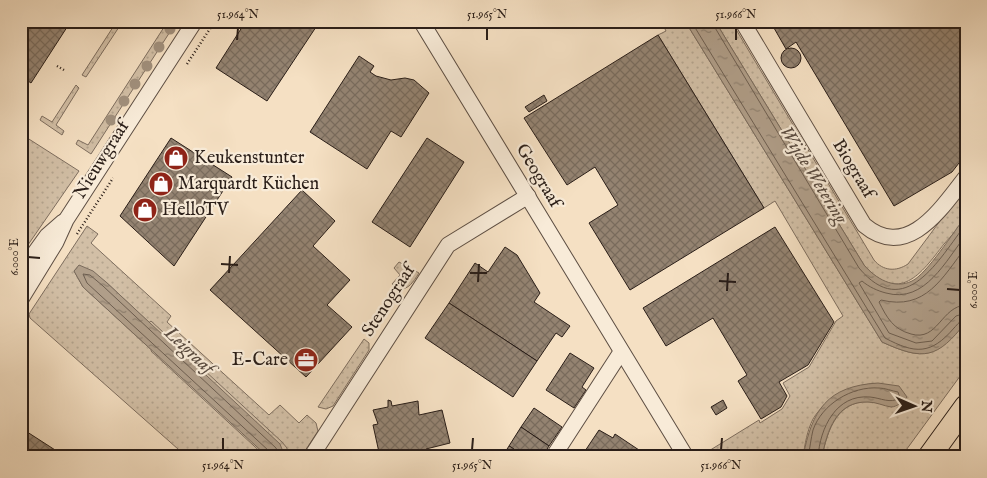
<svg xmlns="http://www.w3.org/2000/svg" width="987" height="478" font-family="'IM FELL English',serif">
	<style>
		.grass { fill: url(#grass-dots); stroke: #7e6e5f }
		.wetland { fill: url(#wetland-marsh); stroke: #7e6e5f }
		.water { fill: url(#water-ripples); stroke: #7a6b5c }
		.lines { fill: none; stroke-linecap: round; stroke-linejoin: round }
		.shore { stroke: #6d5e50; stroke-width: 1 }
		.building { fill: url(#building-cross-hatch); stroke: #2a1e18 }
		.minor-casing { stroke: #5d4e43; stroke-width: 17 }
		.highway-casing { stroke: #2a1e18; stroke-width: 24 }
		.path { stroke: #2a1e18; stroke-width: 2.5; stroke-dasharray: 1 2.5; stroke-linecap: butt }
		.minor { stroke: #f8ebd8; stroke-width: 15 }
		.highway { stroke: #f5e0c3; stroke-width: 22 }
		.tree { fill: #a1907d }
		.ticks { fill: none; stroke: #2a1e18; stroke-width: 2 }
		.labels { text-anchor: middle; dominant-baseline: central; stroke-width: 4.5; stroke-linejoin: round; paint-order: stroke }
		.poi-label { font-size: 18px; fill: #2a1e18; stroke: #f8ebd8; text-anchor: start }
		.street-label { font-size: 18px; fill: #2a1e18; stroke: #f8ebd8 }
		.water-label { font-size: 19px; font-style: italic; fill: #594b40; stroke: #f8ebd8 }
		.neatline { fill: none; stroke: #2a1e18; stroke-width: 2 }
		.ticks-label { font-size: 12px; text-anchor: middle; fill: #2a1e18 }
	</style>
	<defs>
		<pattern id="grass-dots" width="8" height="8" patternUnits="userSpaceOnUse" patternTransform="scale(1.25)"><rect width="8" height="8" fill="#d2bfa6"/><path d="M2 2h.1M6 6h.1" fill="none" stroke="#b4a48e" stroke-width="1.8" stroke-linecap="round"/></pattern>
		<pattern id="wetland-marsh" width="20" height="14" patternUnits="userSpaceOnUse" patternTransform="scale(1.25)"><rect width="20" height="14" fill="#d2bfa6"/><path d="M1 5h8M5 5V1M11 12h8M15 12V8" fill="none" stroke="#b4a48e"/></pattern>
		<pattern id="water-ripples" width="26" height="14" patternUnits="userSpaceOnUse" patternTransform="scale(1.25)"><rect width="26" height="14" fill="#b09e89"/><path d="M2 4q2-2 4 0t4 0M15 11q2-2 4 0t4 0" fill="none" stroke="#8f806f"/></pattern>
		<pattern id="building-cross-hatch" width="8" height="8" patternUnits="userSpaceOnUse" patternTransform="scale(1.25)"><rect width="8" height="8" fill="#948371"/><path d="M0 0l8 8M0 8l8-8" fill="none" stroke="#796b5c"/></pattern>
	</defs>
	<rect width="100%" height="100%" fill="#f5e0c3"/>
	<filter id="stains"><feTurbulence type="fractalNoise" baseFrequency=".004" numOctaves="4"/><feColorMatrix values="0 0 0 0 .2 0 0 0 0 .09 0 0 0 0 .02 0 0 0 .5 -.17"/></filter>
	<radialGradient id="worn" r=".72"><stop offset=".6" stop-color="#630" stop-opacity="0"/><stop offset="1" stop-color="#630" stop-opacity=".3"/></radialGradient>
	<g class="grass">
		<polygon points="117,21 123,21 86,77 82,75"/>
		<polygon points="168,21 177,21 91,154 76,144 78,140 88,145"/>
		<path d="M 661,21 L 685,21 L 882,342 C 926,362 935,357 966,322 L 966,368 L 901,457 L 822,457 C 830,416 847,390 892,407 L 893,387 C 865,376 827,395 813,419 C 807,431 805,444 803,457 L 699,457 L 759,420 L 760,423 L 782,409 L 790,396 L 783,383 L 809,367 L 836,321 L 843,316 L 775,201 L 764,208 L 658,35 L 666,31 Z"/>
		<path d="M 715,21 L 731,21 L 874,260 C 883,271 896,272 908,264 L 966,186 C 966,195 968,209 965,217 C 961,226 951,236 944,244 C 921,274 899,305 864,265 Z"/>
		<polygon points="76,85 79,88 56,125 64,131 62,135 40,120 42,116 52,122"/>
		<polygon points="21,134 79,171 21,255"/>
		<polygon points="87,226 98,234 91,243 171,316 167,322 269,415 280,405 299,423 307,415 316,423 318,431 301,457 285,457 192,363 106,282 79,266 74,271 83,287 268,457 187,457 30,318 29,314"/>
		<path d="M 399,262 L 419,273 C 413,282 409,290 398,289 L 392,284 L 400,275 L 394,268 Z"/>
		<polygon points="364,339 369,343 369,350 333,406 326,409 318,407"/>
	</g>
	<g class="wetland">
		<polygon points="151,321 282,442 287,448 286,456 147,324"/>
		<polygon points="152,347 277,457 266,457 151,351"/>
	</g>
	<g class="water">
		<path d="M 685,21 L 715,21 L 864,265 C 875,278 894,290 912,281 C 927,274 954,231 966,216 L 966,322 C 937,359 924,361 882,342 Z"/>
		<polygon points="79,265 93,271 106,282 280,444 285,457 268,457 83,287 74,271"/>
		<path d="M 878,383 L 899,386 L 907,397 C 904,401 897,407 891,407 C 884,406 876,402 868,402 C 836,401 827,431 822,457 L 803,457 C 812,410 827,386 878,383 Z"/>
	</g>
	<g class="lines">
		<g class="shore">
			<path d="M 691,21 L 885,338 C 915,354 931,355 954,328 C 958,324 960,320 966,319"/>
			<path d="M 711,21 L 859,268 C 905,323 939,259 966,224"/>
			<path d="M 966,235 C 946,260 925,304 886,293 C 878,291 869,287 862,281 L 859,283 L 889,333 L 916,343 L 932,341 L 956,316 L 966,313"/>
			<path d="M 966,247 C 942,278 926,311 881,300 L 879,302 C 887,318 893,329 911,334 C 938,342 941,306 966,305"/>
			<polyline points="271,457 269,451 87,283 83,274 90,275 103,286 276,448 280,457"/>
			<path d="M 808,457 C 810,448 811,438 813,430 C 822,404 852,386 879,388 C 885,388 892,391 898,392 L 900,398 C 890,404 881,398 870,397 C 836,394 820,428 818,457"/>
		</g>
	</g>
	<g class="building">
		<polygon points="21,21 71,21 31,83 21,76"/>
		<polygon points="246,21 320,21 267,101 216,68"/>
		<polygon points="770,21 966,21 966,154 952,172 894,206 796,42 786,49"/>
		<polygon points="658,35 764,208 630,290 589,223 618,205 595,167 567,185 524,118"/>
		<circle cx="791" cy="58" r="10"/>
		<polygon points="359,56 374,66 370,72 376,76 391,80 405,78 414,80 429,93 401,137 391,131 367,169 310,132"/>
		<polygon points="544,95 547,101 529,112 525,107"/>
		<polygon points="171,138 232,177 174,266 120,216"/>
		<polygon points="427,138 464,162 410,247 372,222"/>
		<polygon points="302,190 335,221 313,246 350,280 327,305 352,327 306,377 210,290"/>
		<polygon points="775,227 834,322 808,365 779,382 787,396 781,407 761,419 738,381 747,375 713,318 666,346 643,308"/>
		<polygon points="505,247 517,255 540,293 534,302 570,326 562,337 556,333 537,361 449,303 475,263 488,272"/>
		<polygon points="449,303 537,361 513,397 425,338"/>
		<polygon points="570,353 594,368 582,387 586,390 574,408 546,390"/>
		<polygon points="388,400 391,401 392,406 418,401 419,415 442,410 450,443 426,449 429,457 380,457 373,425 378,424 373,410 388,407"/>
		<polygon points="723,400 727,408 716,415 711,407"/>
		<polygon points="534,408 562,427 549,446 521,427"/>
		<polygon points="521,427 549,446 542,457 525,457 509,446"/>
		<polygon points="21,428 66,457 21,457"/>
		<polygon points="599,430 613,438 615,434 639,450 635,457 581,457"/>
		<polygon points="509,446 511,447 525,457 502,457"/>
	</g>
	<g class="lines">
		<defs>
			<g id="minor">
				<polyline points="421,21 686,457"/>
				<path d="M 742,21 L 864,225 C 908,262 942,207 966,177"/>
				<polyline points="21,272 47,236 63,222"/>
				<polyline points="21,299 56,242 66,220 195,21"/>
				<polyline points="311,457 448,245 528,196"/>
				<polyline points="553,457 621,352"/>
			</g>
			<polyline id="highway" points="929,457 966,406"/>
		</defs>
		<use href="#minor" class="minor-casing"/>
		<use href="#highway" class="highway-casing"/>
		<g class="path">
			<polyline points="187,64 215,21"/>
			<polyline points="57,66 64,70"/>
			<polyline points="77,234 113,178"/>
		</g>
		<use href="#minor" class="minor"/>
		<use href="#highway" class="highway"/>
	</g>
	<g class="tree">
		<circle cx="170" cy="29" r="5.5"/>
		<circle cx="159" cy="47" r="5.5"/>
		<circle cx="147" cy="66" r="5.5"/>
		<circle cx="135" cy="84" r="5.5"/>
		<circle cx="124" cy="101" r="5.5"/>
		<circle cx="111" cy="120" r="5.5"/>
	</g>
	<path class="ticks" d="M 237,40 L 238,28M 487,40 L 487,28M 736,40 L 736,28M 28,257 L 40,258M 221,264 L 238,265M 229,273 L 230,256M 470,273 L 487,273M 719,281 L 736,282M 478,282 L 479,264M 947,289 L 960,290M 727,291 L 728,273M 223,450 L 223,438M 472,450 L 473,438M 721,450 L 722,438"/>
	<defs>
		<symbol id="shop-disc" viewBox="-11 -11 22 22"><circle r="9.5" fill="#8f2418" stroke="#f8ebd8"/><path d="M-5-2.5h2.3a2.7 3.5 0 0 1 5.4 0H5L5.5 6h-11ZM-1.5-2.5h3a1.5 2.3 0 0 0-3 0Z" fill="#fff"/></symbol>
		<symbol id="office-disc" viewBox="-11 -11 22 22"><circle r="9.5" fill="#8f2418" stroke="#f8ebd8"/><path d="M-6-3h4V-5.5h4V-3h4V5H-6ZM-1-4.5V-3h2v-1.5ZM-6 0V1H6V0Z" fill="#fff"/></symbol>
	</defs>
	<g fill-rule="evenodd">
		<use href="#shop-disc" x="162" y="144" width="28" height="28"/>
		<use href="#shop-disc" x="147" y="170" width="28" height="28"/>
		<use href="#shop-disc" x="131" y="196" width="28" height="28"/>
		<use href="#office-disc" x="292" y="346" width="28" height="28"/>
	</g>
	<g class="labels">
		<g class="poi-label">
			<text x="194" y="158">Keukenstunter</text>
			<text x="178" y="184">Marquardt Küchen</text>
			<text x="162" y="210">HelloTV</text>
			<text x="288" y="360" text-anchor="end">E-Care</text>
		</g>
		<g class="street-label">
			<text transform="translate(102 160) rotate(-58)">Nieuwgraaf</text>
			<text transform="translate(853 169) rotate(59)">Biograaf</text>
			<text transform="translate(538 176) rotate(59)">Geograaf</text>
			<text transform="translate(389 301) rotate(-57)">Stenograaf</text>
		</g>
		<g class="water-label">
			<text transform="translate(813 175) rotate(58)">Wijde Wetering</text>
			<text transform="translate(189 351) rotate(43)">Leigraaf</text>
		</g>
	</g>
	<rect width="987" height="478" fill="none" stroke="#f5e0c3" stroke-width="55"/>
	<g transform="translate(914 406) rotate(92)" stroke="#f8ebd8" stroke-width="4" paint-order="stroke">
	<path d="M0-4L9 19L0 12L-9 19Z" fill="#2a1e18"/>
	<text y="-8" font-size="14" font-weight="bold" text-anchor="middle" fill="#2a1e18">N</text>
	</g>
	<rect x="28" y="28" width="932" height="422" class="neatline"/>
	<g class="ticks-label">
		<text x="238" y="18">51.964°N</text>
		<text x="487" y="18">51.965°N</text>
		<text x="736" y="18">51.966°N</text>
		<text transform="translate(14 257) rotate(-90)" y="4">6.000°E</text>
		<text transform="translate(973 290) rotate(-90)" y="4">6.000°E</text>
		<text x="223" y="469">51.964°N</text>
		<text x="472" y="469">51.965°N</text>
		<text x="721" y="469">51.966°N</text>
	</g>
	<rect width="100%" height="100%" filter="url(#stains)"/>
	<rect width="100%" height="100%" fill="url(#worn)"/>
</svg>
